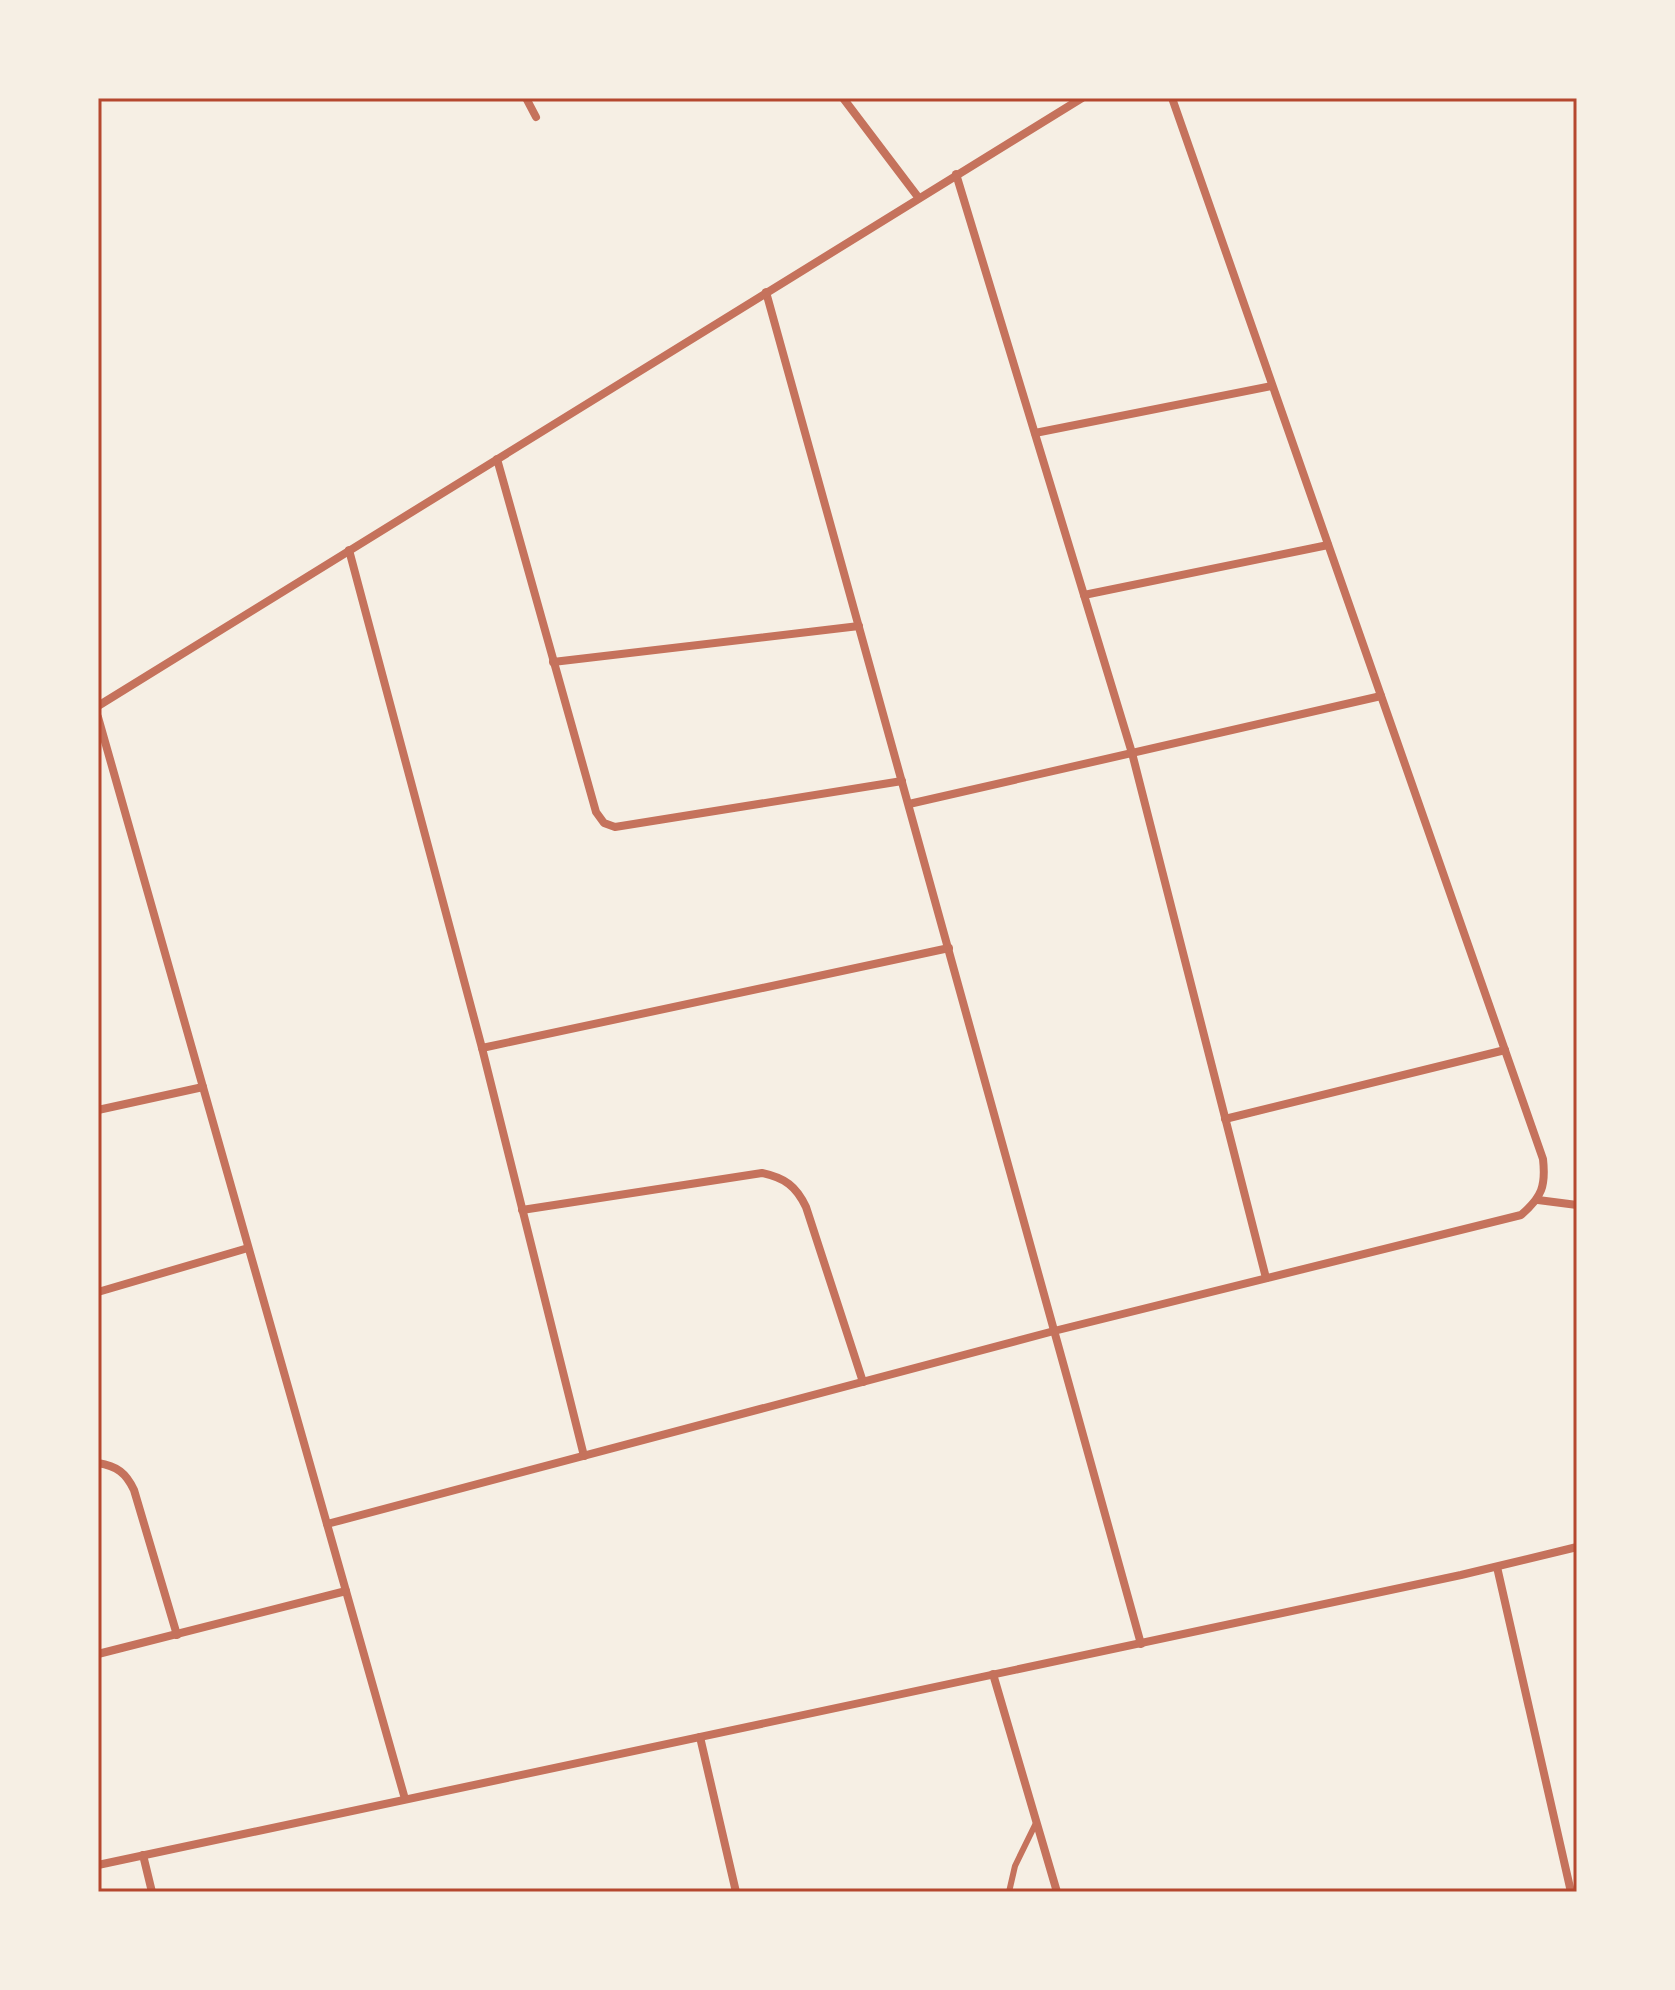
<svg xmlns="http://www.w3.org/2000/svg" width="1675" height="1990" font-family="'Public Sans',sans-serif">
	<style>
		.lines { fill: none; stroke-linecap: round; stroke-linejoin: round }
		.service { stroke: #c5725c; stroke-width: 6 }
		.minor { stroke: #c5725c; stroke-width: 8 }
		.neatline { fill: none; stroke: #b5482f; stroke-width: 3 }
	</style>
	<rect width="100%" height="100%" fill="#f6efe4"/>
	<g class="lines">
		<polyline class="service" points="1009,1892 1015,1866 1036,1823"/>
		<g class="minor">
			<polyline points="526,98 536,117"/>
			<polyline points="843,98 918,197"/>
			<polyline points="956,174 1132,753 1266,1278"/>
			<polyline points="766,292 1141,1644"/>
			<polyline points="1035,433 1272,386"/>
			<polyline points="497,459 596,812 604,823 615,827 902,781"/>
			<polyline points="349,550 482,1048 584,1456"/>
			<polyline points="1084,595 1328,545"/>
			<polyline points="553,662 859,626"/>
			<polyline points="98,706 1082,98"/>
			<polyline points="98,717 405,1799"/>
			<polyline points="909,804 1381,696"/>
			<polyline points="482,1048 949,948"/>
			<polyline points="98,1110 203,1087"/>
			<polyline points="1225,1119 1505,1050"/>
			<polyline points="1538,1200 1577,1205"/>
			<path d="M 522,1210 L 762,1173 C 785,1178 796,1186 806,1207 L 863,1382"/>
			<polyline points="98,1292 248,1248"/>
			<path d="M 98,1463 C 117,1466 126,1473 134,1490 L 177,1635"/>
			<path d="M 327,1524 L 1054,1331 L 1521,1215 C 1542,1197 1546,1186 1543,1159 L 1172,98"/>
			<polyline points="1497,1567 1571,1892"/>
			<polyline points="98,1654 346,1591"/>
			<polyline points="993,1674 1057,1892"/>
			<polyline points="700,1737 736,1892"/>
			<polyline points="143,1855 152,1892"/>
			<polyline points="98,1865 1461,1575 1577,1547"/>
		</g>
	</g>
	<rect width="1675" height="1990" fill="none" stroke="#f6efe4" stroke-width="200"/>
	<rect x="100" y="100" width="1475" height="1790" class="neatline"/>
</svg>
